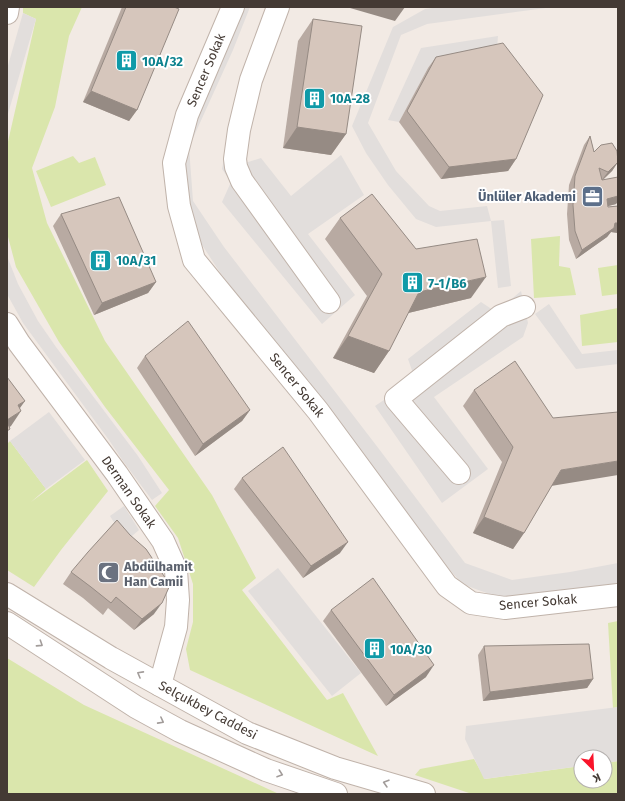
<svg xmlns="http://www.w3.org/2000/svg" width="625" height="801" font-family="'Fira Sans',sans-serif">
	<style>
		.green { fill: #dae6ac }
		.parking { fill: #e2dedc }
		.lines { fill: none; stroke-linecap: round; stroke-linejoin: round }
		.minor-casing { stroke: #c0b3aa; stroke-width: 24 }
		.minor { stroke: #fff; stroke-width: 22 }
		.wall { fill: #b8aaa2 }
		.shaded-wall { fill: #968b84 }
		.building { fill: #d6c6bc; stroke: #968b84 }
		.oneway { stroke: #a29c9a }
		.labels { text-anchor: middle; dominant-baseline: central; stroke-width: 4; stroke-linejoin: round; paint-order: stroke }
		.culture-label { font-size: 13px; font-weight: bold; fill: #0d838f; stroke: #fff; text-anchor: start }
		.street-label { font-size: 13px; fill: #443a34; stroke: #fff }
		.service-label { font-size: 13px; font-weight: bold; fill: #4e5e75; stroke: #fff; text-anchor: end }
		.worship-label { font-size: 13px; font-weight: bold; fill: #5b616d; stroke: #fff; text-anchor: start }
	</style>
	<rect width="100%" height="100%" fill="#f2eae4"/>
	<g class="green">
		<polygon points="23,7 82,7 69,36 55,107 32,168 47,223 105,341 212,495 256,578 242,590 327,700 343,693 378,756 190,670 186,649 193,622 193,584 178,538 155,506 169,490 105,407 59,342 16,267 7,233 7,146 36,19 23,13"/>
		<polygon points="73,156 79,163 95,157 106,185 51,207 36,171"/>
		<polygon points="560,236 559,266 570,268 576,295 534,298 531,239"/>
		<polygon points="618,265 618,294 602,296 598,268"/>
		<polygon points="618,308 618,342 582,346 580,315"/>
		<polygon points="10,441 46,489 31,502 87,460 108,491 61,550 34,587 7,570 7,444"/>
		<polygon points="618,621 618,707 613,708 608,623"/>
		<polygon points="7,658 84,705 279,794 7,794"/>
		<polygon points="474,759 485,779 581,766 581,781 605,781 605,763 618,761 618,794 472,794 415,775 420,769"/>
	</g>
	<g class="parking">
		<polygon points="232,7 250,7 233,50 189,147 193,201 224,247 379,449 465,563 512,580 570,572 618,563 618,583 503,599 462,584 421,536 319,401 219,271 193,231 178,198 190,108"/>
		<polygon points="270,7 289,7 254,106 242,164 261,158 291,196 341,155 364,195 308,234 355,295 322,324 222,202 231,182 222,169 238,86"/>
		<polygon points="439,7 553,7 427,24 401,35 368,123 396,171 429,206 440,211 487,206 491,221 504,220 511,286 498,288 491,221 436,227 416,219 388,185 366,153 352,126 393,27 425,9"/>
		<polygon points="23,13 36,19 7,117 7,69"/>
		<polygon points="498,36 497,48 428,68 399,122 388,120 421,48"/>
		<polygon points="7,256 18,284 38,321 56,347 138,456 162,493 152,500 123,461 109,440 23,323 7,294"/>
		<polygon points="521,291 528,323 523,337 434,397 488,469 442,503 375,406 415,379 408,359 481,302 496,312"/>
		<polygon points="549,304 582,354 618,350 618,364 576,369 535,314"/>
		<polygon points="49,412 85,460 46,489 10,441"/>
		<polygon points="124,506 139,530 126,541 110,516"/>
		<polygon points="278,568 361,673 332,696 248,591"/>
		<polygon points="618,707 618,761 605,763 605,757 581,757 581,766 484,779 465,739 466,726"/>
	</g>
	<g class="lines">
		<defs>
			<g id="minor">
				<polyline points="233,7 187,115 174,163 179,206 194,260 318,411 447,586 471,603 505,608 618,595"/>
				<polyline points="278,7 251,80 239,130 235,159 236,167 242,181 329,302"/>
				<polyline points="7,13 8,7"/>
				<polyline points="7,324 19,343 117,474 163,541 176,570 178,600 176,627 160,685"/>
				<polyline points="459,473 396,399 501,316 524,307"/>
				<polyline points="7,594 111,658 247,733 335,768 424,794"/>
				<polyline points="7,623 136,707 180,731 266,770 336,794"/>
			</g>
		</defs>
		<use href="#minor" class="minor-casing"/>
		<use href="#minor" class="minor"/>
	</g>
	<g class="wall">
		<polygon points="122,7 174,7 137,110 129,121 83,102"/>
		<polygon points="313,19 346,134 331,155 283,148 298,41"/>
		<polygon points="436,57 516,159 508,171 441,179 399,122 428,68"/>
		<polygon points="590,136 594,152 618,162 612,171 603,180 616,204 608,206 608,207 618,206 618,233 611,232 607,237 576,259 569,240 567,214 569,185 584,145"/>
		<polygon points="61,214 156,282 148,293 94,315 53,226"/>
		<polygon points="340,218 416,249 471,298 408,313 389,351 374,373 333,358 367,296 325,239"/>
		<polygon points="145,356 250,410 242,421 195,456 137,368"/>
		<polygon points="474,390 552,485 524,533 513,549 473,533 502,462 463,406"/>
		<polygon points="242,478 340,553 303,578 234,489"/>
		<polygon points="71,572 154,614 134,630 108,608 103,615 83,598 63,584"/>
		<polygon points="331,610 426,677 386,706 323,621"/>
		<polygon points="484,646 593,679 587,688 483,701 478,655"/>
	</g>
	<g class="shaded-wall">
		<polygon points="351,7 405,7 395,21 350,8"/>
		<polygon points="91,91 137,110 129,121 83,102"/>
		<polygon points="297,127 346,134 331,155 283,148"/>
		<polygon points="516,159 508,171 441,179 449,167"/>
		<polygon points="618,162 612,171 601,181 608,172"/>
		<polygon points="618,196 618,202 616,204 601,208 607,199"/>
		<polygon points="615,223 618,223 618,233 611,232 607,237 576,259 582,250"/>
		<polygon points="486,277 471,298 404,314 419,292"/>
		<polygon points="156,282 148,293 94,315 102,303"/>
		<polygon points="348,336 389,351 374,373 333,358"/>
		<polygon points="25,401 15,415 21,411 11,426 7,429 7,420 18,405"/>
		<polygon points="250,410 242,421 195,456 203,444"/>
		<polygon points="618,461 618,475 551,486 561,470"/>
		<polygon points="484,517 524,533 513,549 473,533"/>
		<polygon points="348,542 340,553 303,578 311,566"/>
		<polygon points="162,603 154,614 134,630 142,619"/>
		<polygon points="434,665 426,677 386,706 394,695"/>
		<polygon points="593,679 587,688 483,701 490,692"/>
	</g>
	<g class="building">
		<polygon points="126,7 174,7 179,9 137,110 91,91"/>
		<polygon points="313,19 362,26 346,134 297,127"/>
		<polygon points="503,43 543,95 516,159 449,167 407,111 436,57"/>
		<polygon points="590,136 594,152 601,145 612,143 617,151 618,162 608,172 599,168 602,180 618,177 618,196 607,199 608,207 618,206 618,223 615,223 614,228 582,250 575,231 573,205 575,176"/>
		<polygon points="372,194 416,249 477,239 486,277 419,292 389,351 348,336 382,274 340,218"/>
		<polygon points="119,197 156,282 102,303 61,214"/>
		<polygon points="188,321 250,410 203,444 145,356"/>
		<polygon points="515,361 553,418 618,412 618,461 561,470 524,533 484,517 513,447 474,390"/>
		<polygon points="7,377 25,401 18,405 21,411 7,420"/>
		<polygon points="7,421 10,429 7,431"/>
		<polygon points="283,447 348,542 311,566 242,478"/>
		<polygon points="117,520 130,535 146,549 170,585 162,603 142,619 116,597 111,603 91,587 71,572 88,552"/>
		<polygon points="373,578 434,665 394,695 331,610"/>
		<polygon points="589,644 593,679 490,692 484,646"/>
	</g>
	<defs><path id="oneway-chevron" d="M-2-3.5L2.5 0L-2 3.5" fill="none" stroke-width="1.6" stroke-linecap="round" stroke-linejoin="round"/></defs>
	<g class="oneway">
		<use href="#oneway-chevron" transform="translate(40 644) rotate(33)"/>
		<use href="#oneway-chevron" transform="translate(140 674) rotate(-151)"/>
		<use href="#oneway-chevron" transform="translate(161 721) rotate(28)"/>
		<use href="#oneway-chevron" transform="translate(280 774) rotate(19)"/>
		<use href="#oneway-chevron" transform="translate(386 783) rotate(-164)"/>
	</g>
	<defs>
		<symbol id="building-square" viewBox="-11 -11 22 22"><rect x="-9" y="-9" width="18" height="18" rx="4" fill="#0f9aa8" stroke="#fff"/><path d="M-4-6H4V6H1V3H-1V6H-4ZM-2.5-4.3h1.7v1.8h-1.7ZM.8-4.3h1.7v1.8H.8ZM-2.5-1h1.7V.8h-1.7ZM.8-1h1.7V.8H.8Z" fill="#fff"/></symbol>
		<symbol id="office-square" viewBox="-11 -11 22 22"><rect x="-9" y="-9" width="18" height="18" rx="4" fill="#5c6f8a" stroke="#fff"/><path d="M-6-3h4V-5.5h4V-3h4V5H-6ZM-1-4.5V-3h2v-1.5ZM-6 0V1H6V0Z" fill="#fff"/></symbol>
		<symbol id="mosque-square" viewBox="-11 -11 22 22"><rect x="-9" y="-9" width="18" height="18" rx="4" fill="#6b7280" stroke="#fff"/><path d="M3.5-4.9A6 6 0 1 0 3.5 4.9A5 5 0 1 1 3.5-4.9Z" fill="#fff"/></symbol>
	</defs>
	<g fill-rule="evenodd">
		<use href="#building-square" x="114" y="48" width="25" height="25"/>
		<use href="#building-square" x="302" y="86" width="25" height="25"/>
		<use href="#office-square" x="580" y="184" width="25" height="25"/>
		<use href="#building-square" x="88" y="248" width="25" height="25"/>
		<use href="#building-square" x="400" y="270" width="25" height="25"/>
		<use href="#mosque-square" x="96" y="560" width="25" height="25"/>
		<use href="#building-square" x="362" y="636" width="25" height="25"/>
	</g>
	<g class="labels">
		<g class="culture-label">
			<text x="142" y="61">10A/32</text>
			<text x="330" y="98">10A-28</text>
			<text x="116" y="260">10A/31</text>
			<text x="428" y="283">7-1/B6</text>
			<text x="390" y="649">10A/30</text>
		</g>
		<g class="street-label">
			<text transform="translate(206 70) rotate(-67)">Sencer Sokak</text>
			<text transform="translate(297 385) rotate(51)">Sencer Sokak</text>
			<text transform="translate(129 492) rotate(55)">Derman Sokak</text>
			<text transform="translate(538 602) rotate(-5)">Sencer Sokak</text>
			<text transform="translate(208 710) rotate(28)">Selçukbey Caddesi</text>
		</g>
		<g class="service-label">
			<text x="576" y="196">Ünlüler Akademi</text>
		</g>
		<g class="worship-label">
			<text x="124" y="566">Abdülhamit<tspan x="124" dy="15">Han Camii</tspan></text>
		</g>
	</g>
	<rect width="625" height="801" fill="none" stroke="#443a34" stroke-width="16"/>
	<g transform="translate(593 769) rotate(156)"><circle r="19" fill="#ffffff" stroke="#b4b0ae"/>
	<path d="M0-3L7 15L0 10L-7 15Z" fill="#f9142a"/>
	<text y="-6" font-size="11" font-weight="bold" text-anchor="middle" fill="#443a34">K</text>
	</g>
</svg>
